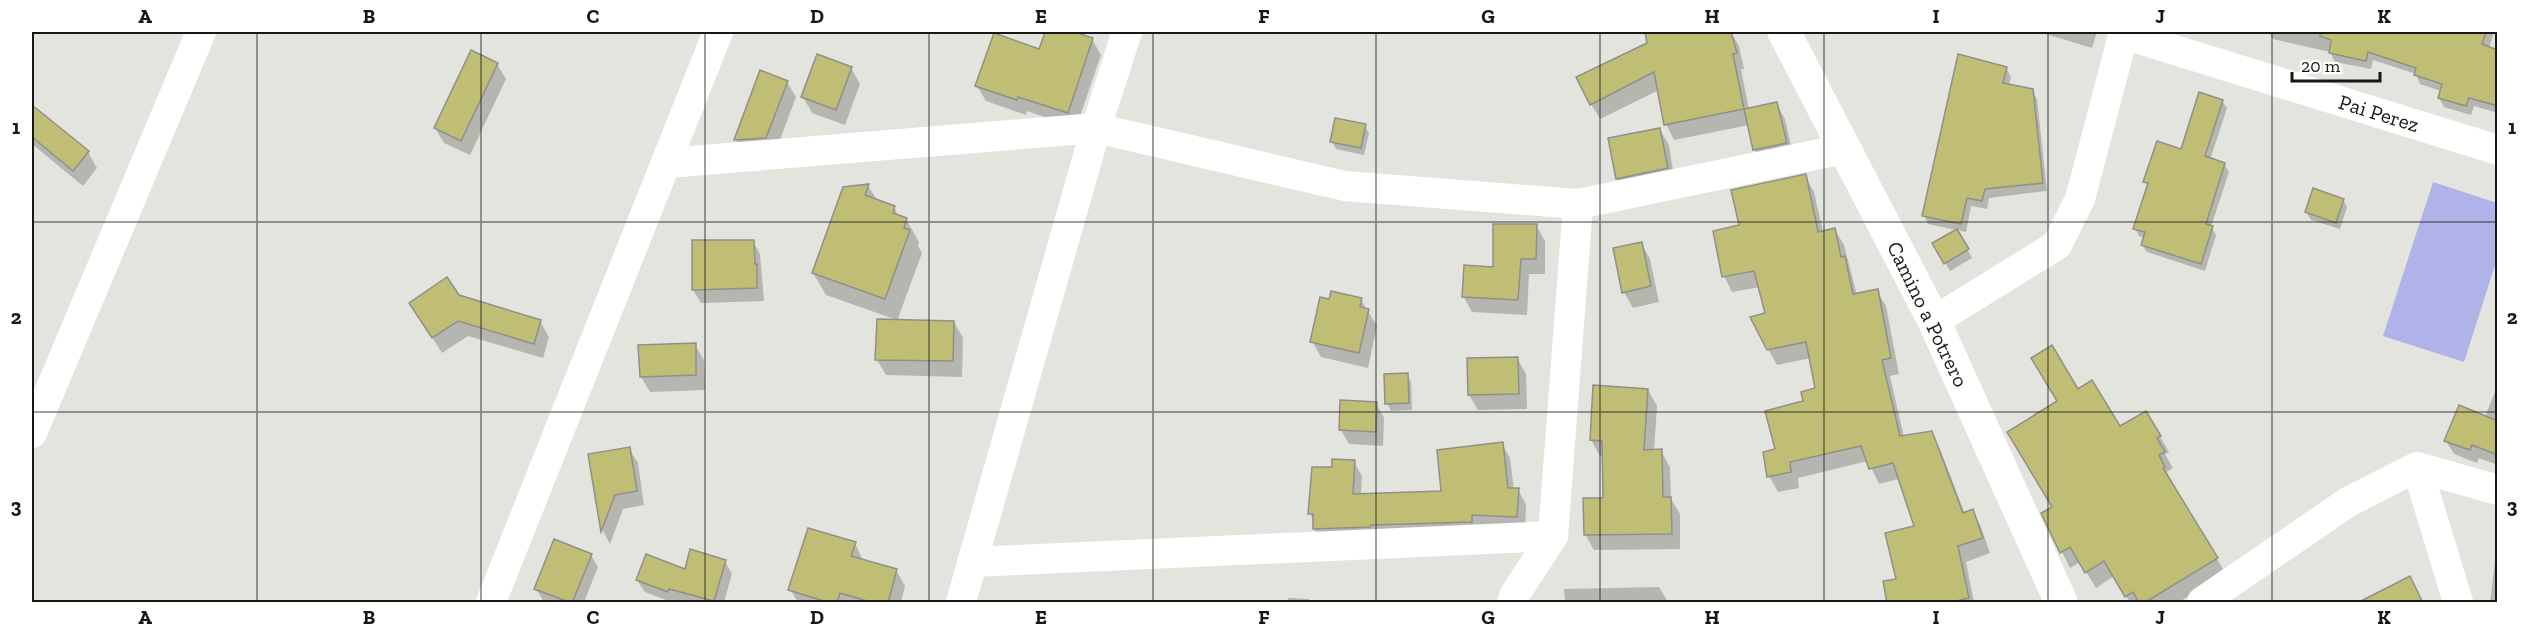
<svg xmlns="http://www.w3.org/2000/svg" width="2529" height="634" font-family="'Zilla Slab',serif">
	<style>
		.green { fill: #afb3e8 }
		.shadow { fill: #0003 }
		.building { fill: #c0be74; stroke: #90908a; stroke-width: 1.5 }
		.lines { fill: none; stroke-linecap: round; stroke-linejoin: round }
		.minor { stroke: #fff; stroke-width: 30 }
		.tertiary { stroke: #fff; stroke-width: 33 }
		.grid { fill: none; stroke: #171715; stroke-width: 1.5; stroke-opacity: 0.55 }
		.labels { text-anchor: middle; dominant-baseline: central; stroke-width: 5; stroke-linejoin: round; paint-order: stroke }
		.street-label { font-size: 21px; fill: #171715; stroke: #fffffe }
		.neatline { fill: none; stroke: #171715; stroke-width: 2 }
		.grid-label { font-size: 20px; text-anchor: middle; font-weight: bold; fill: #171715 }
	</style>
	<rect width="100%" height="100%" fill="#e4e4de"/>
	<polygon class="green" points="2433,182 2497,203 2497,259 2464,362 2383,336"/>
	<g class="shadow">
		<polygon points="1047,32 1070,32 1092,39 1101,55 1076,128 1027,111 1026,115 986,101 977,86 1040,51"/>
		<polygon points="1646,32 1698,32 1699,38 1731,32 1739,46 1744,69 1741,69 1749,110 1776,103 1785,119 1794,159 1763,165 1755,150 1749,125 1674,140 1666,124 1659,90 1600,119 1591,104 1648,43"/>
		<polygon points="2039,32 2097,32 2092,48"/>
		<polygon points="2269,32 2494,32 2489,48 2498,51 2498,113 2474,106 2471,115 2444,107 2439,98 2441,91 2420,84 2416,74 2373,60 2371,69 2335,62 2330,52 2273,39"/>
		<polygon points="497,64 506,79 470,155 444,143 435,128"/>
		<polygon points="851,68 860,84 845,125 812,113 803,97"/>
		<polygon points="2006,68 2011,77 2009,85 2032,90 2037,99 2047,191 1989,198 1987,209 1971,206 1966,232 1928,224 1924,215"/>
		<polygon points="787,82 796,97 775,153 745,155 736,140"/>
		<polygon points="2222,101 2227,108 2210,160 2224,164 2229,172 2211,227 2216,235 2205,271 2147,252 2142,245 2145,238 2139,236 2135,228 2148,187 2145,181 2182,151"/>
		<polygon points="33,108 88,152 97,168 83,186 32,144"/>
		<polygon points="1365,126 1369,133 1364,155 1336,149 1332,142"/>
		<polygon points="1660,130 1669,145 1675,183 1626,194 1617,178"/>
		<polygon points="1805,176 1814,192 1823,232 1835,230 1844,245 1857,295 1877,291 1886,306 1899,374 1890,376 1904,437 1931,433 1940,449 1965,514 1972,511 1981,527 1990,553 1966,562 1974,602 1889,602 1916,527 1899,479 1879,484 1868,461 1798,478 1799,488 1778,492 1769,476 1777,451 1805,403 1817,389 1811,358 1777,365 1768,349 1767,315 1760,287 1732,292 1724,276 1741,227"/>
		<polygon points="868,186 878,201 894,207 899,217 906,219 919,242 918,246 922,253 897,321 954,322 963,338 962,377 886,375 877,360 897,320 826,295 813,273 844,189"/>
		<polygon points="2343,200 2347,207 2340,229 2311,220 2306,212"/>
		<polygon points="1536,225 1545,241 1545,274 1529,274 1527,315 1472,312 1463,296 1495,268"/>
		<polygon points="1957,231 1972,258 1950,271 1934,243"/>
		<polygon points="753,241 760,254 764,301 701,303 693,290"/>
		<polygon points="1641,243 1650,259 1659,302 1633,308 1624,292"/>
		<polygon points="458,296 540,321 549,337 543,358 468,336 442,353 420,318"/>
		<polygon points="1361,300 1377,326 1368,368 1321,357 1312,341"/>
		<polygon points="695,345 704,360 705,390 650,392 641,377"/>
		<polygon points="1517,358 1526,374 1527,409 1478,410 1469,395"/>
		<polygon points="1407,375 1411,382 1412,410 1391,411 1387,403"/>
		<polygon points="2498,384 2498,465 2479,458 2477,463 2454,454 2446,441 2485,417"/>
		<polygon points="1595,386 1648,390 1657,406 1654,451 1661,451 1670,467 1671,499 1680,514 1680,549 1594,550 1585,534 1605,499 1604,456 1600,456 1591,440"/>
		<polygon points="2078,391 2119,428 2146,413 2169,452 2165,454 2173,468 2167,472 2172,484 2226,574 2179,602 2130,602 2114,576 2096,588 2080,562 2070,568 2043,514 2054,508"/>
		<polygon points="1376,403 1384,418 1383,446 1349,444 1341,430"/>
		<polygon points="1502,444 1510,458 1514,490 1518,490 1526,504 1525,532 1323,544 1314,529 1314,521 1310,513 1333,469 1354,462 1362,476 1361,495 1443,493"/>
		<polygon points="629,449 638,463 644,505 623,509 610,544 603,531 590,455"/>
		<polygon points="855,543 863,561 896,570 905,586 901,602 798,602 790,589"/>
		<polygon points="591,555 598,567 584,602 543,601 536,588"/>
		<polygon points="725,561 732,574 724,602 676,601 671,602 645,592 637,580"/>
		<polygon points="2495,561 2498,561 2498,602 2490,602"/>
		<polygon points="1659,587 1668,602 1565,602 1564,589"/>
		<polygon points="1288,598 1309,599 1311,602 1288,602"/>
	</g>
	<g class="building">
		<polygon points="1045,32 1074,32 1093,38 1068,113 1018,97 1017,100 975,86 994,33 1039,49"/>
		<polygon points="1645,32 1731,32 1737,53 1733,54 1744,109 1664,125 1654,72 1590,105 1576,77 1647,43"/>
		<polygon points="2320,32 2486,32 2482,44 2498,50 2498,106 2469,98 2466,106 2438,98 2442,84 2414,75 2416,68 2368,52 2366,61 2329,53 2331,40 2320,36"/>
		<polygon points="471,50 498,63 461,141 434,128"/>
		<polygon points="817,54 852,67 836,110 801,97"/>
		<polygon points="1958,54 2007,67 2003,83 2033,89 2043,183 1985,189 1982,201 1967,198 1961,224 1922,216"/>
		<polygon points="760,70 788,81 766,138 734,140"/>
		<polygon points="2199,92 2223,100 2205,156 2225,163 2206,224 2213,226 2201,264 2141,245 2145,232 2133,229 2148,183 2143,182 2157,141 2181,149"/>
		<polygon points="1777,102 1787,143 1753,150 1744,109"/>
		<polygon points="32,105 89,151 73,171 32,137"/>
		<polygon points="1335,118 1366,124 1361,148 1330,142"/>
		<polygon points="1660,128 1668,168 1616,179 1608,138"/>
		<polygon points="1806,174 1818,232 1835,228 1841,257 1845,256 1853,294 1878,289 1891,358 1882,360 1900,436 1932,431 1963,513 1973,509 1983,538 1958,546 1969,598 1948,603 1887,603 1883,581 1896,579 1885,533 1914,526 1893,463 1869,469 1861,446 1790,462 1791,472 1767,477 1763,452 1775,449 1765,411 1803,401 1801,392 1815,388 1806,342 1767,350 1750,317 1765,313 1754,271 1722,277 1713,231 1739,225 1731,190"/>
		<polygon points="869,184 865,195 895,206 893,213 907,218 904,228 910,230 885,299 812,273 843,187"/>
		<polygon points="2313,188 2344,199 2336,223 2305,212"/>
		<polygon points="1493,224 1537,224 1536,259 1521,259 1518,300 1462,297 1464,265 1493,267"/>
		<polygon points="1957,229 1969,249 1944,264 1932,243"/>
		<polygon points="692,240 754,240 755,264 757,264 757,288 692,290"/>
		<polygon points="1642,242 1651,286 1622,293 1613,248"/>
		<polygon points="447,277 459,295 541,320 534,344 458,321 432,338 409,303"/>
		<polygon points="1331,291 1362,298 1360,307 1369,309 1359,353 1310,342 1320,297 1329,299"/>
		<polygon points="877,319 954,321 953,361 875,360"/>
		<polygon points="696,343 696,375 640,377 638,345"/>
		<polygon points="2052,345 2078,389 2092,380 2120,426 2146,411 2161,436 2157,438 2165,452 2159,455 2165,467 2163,468 2218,558 2144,603 2139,603 2133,592 2125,597 2104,561 2085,573 2070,547 2060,553 2041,513 2052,507 2007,432 2057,401 2031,358"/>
		<polygon points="1518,357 1519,394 1468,395 1467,358"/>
		<polygon points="1408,373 1409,403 1385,404 1384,374"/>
		<polygon points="1593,385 1648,389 1644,450 1662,449 1663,497 1671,497 1672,534 1584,535 1583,498 1603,498 1602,441 1590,440"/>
		<polygon points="1340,400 1377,402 1376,432 1339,430"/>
		<polygon points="2459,405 2498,421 2498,455 2472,445 2470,450 2444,441"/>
		<polygon points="1503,442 1508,488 1519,488 1517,517 1472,515 1472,522 1371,525 1370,527 1313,529 1313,514 1308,514 1312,467 1332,467 1332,459 1355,460 1353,494 1441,491 1437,450"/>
		<polygon points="630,447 637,491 615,495 601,532 588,454"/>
		<polygon points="808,528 856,542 851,556 897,569 888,603 874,603 840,593 837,603 831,603 788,590"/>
		<polygon points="554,539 592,554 572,603 534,589"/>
		<polygon points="690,549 726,560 714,601 669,589 668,592 636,580 646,554 685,569"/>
		<polygon points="2410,576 2423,603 2357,603"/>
	</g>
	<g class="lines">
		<g class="minor">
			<polyline points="2123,34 2498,150"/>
			<polyline points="667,163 1096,128 1345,186 1578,204 1844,149"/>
			<polyline points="1934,321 2057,245 2080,199 2124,32"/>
			<polyline points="32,433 201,32"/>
			<polyline points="2417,467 2458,602"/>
			<polyline points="972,562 1553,536"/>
			<polyline points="491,602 718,32"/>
			<polyline points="961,602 1096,128 1127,32"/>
			<polyline points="1512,602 1515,594 1553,536 1578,204"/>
			<polyline points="2202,602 2348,502 2417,467 2498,490"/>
		</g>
		<polyline class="tertiary" points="1784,32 1934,321 2061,602"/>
	</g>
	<path class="grid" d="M 257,32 L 257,602M 481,32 L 481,602M 705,32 L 705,602M 929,32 L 929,602M 1153,32 L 1153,602M 1376,32 L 1376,602M 1600,32 L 1600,602M 1824,32 L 1824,602M 2048,32 L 2048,602M 2272,32 L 2272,602M 32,222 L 2498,222M 32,412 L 2498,412"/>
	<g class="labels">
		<g class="street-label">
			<text transform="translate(2379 113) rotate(17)">Pai Perez</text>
			<text transform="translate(1928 314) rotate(64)">Camino a Potrero</text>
		</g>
	</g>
	<rect width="2529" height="634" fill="none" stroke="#fffffe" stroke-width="66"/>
	<path d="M2292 72v9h88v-9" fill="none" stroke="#171715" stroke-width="3"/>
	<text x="2301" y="72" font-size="18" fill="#171715" stroke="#fffffe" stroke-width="4.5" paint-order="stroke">20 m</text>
	<rect x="33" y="33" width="2463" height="568" class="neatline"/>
	<g class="grid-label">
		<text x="145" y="23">A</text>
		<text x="369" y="23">B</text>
		<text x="593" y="23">C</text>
		<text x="817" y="23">D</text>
		<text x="1041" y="23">E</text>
		<text x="1264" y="23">F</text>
		<text x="1488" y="23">G</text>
		<text x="1712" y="23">H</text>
		<text x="1936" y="23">I</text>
		<text x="2160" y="23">J</text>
		<text x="2384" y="23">K</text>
		<text x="16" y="134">1</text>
		<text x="2512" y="134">1</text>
		<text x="16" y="324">2</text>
		<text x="2512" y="324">2</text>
		<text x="16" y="513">3</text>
		<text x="2512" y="513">3</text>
		<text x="145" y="624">A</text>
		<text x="369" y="624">B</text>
		<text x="593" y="624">C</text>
		<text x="817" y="624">D</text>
		<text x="1041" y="624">E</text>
		<text x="1264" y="624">F</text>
		<text x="1488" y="624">G</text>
		<text x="1712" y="624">H</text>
		<text x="1936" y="624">I</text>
		<text x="2160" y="624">J</text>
		<text x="2384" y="624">K</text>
	</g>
</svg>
